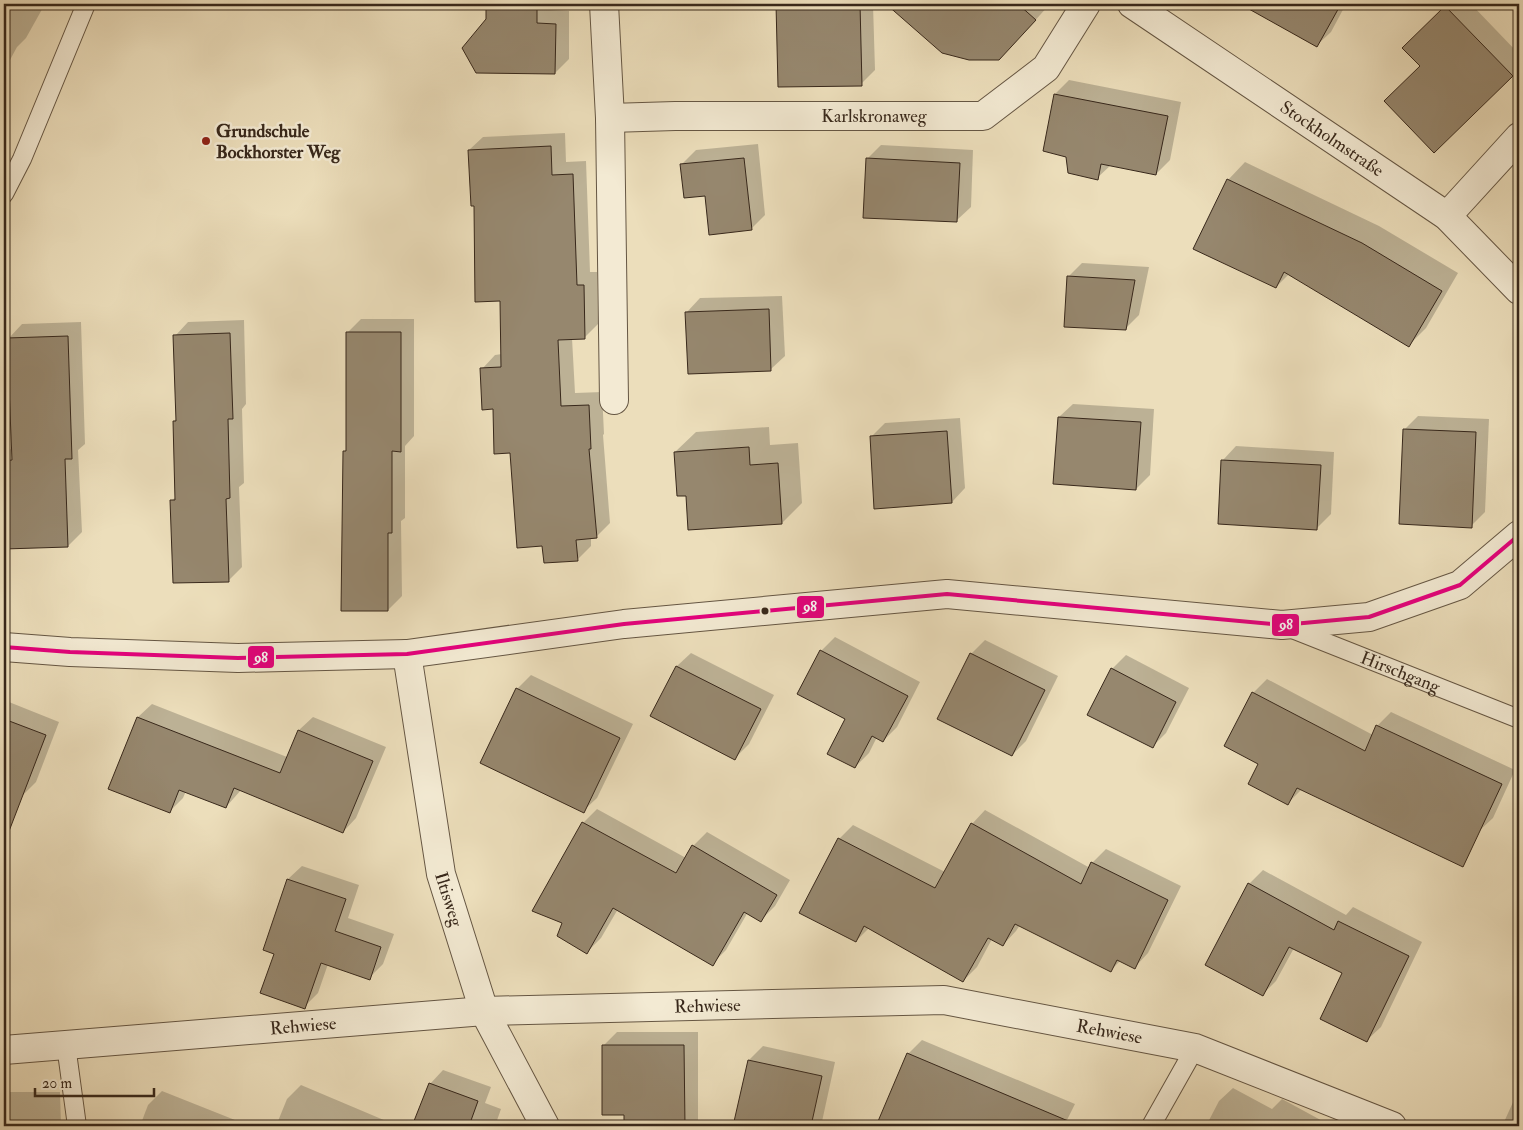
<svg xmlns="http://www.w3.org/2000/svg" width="1523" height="1130" font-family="'IM FELL Double Pica',serif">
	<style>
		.shadow { fill: #0003 }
		.building { fill: #96876e; stroke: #38281b }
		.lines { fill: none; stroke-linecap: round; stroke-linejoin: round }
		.lane-casing { stroke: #655643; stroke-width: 20 }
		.street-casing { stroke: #655643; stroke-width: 30 }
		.lane { stroke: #f3ead3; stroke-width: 18 }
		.street { stroke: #f3ead3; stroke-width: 28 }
		.bus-1-casing { stroke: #f3ead3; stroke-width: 8 }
		.bus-1 { stroke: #e5007d; stroke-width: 4 }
		.poi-dot { fill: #8f2418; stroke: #f3ead3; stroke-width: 2 }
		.bus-dot { fill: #38281b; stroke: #f3ead3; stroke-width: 2 }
		.labels { text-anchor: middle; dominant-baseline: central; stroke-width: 5; stroke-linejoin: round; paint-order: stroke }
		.street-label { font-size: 18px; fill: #38281b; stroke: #f3ead3 }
		.poi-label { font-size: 18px; font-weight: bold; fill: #38281b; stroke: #f3ead3; text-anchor: start }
		.line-badge { stroke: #f3ead3; stroke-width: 2 }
		.badge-label { font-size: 14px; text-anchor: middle; font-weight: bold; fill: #fff }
	</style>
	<rect width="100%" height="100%" fill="#ecdebb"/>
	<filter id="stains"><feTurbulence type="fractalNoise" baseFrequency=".004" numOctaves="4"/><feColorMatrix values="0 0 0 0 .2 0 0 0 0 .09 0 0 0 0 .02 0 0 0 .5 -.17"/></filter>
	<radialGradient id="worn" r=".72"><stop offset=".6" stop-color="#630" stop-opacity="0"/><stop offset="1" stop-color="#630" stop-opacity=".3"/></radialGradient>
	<g class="shadow">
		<polygon points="4,4 45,4 26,38 17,47 4,71"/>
		<polygon points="487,4 551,4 551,10 569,11 569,59 555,73 487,20"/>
		<polygon points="777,4 873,4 875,70 861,84 780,86"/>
		<polygon points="897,4 1047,4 1049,5 1013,45 893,8"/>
		<polygon points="1280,4 1346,4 1331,32 1317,45 1271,20"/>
		<polygon points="1449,4 1471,4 1519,54 1519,68 1434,151 1422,66 1404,48"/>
		<polygon points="1069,80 1181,102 1170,160 1156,174 1111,165 1097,178 1055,94"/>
		<polygon points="565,133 566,162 586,161 590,272 597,272 598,324 584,338 572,338 575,393 602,392 604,434 603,435 610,523 596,537 591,537 591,546 578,559 544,545 494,408 482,369 495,355 502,354 501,300 476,205 469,150 483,137"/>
		<polygon points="758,144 765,215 751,229 706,195 682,164 696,150"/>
		<polygon points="881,145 973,150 971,207 957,220 867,159"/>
		<polygon points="1245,162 1379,226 1458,273 1426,328 1409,345 1289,274 1276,287 1228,180"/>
		<polygon points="1082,263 1149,267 1139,315 1125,329 1068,277"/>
		<polygon points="782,296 785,356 771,369 687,312 700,298"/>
		<polygon points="361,319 414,319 414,436 405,446 405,518 401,521 402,596 388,610 344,452 347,449 347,333"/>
		<polygon points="244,320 246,404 242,409 244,483 239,487 242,567 228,581 171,501 177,496 174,421 177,418 175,336 188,322"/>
		<polygon points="81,322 85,444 78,450 82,532 68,546 4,548 4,455 12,448 9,338 22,324"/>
		<polygon points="1073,404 1154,409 1150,475 1136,489 1059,417"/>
		<polygon points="1418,416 1489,419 1485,512 1471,526 1404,430"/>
		<polygon points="960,418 965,488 952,502 871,437 885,423"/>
		<polygon points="769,427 770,445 798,443 802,503 782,523 687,494 675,452 696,432"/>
		<polygon points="1236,446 1334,452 1331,514 1317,528 1223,460"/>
		<polygon points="835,637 920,682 897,727 883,741 877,737 869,753 855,767 847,718 821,651"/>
		<polygon points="985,640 1058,676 1026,741 1012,755 971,654"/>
		<polygon points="691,653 774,695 749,744 735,758 652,716 677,666"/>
		<polygon points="1126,655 1189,688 1166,733 1152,747 1112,669"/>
		<polygon points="531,675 633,724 597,798 583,811 482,763 517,689"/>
		<polygon points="1267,679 1373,735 1377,726 1391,712 1515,770 1493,818 1479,831 1302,789 1288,803 1260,763 1253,693"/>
		<polygon points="4,700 59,722 36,782 22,796 4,789"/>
		<polygon points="152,704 287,757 299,730 313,717 386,747 356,818 343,832 241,790 226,807 186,791 183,798 169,812 138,717"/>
		<polygon points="597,809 686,858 693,846 707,832 790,880 775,906 761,920 748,912 726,950 712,964 618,909 601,938 587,952 563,922 583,823"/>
		<polygon points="985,810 1090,868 1092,863 1106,849 1181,886 1148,953 1135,967 1121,960 1111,970 1020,925 1016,931 1003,945 992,939 977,967 963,981 869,928 856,941 839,839 853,825 945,872 972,824"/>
		<polygon points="302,866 359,885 348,918 394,934 383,964 369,978 328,964 318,993 304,1007 275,953 288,879"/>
		<polygon points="1263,870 1346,915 1353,907 1422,942 1381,1027 1367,1040 1344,973 1294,948 1276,981 1262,995 1249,884"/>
		<polygon points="617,1032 698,1032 698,1126 625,1126 625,1114 603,1046"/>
		<polygon points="922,1040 1075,1104 1064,1126 878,1126 908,1054"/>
		<polygon points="763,1046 835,1062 821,1126 735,1126 749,1060"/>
		<polygon points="443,1070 491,1087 485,1103 501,1109 495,1126 414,1126 430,1084"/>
		<polygon points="301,1085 398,1126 276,1126 287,1099"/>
		<polygon points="1233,1088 1272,1109 1282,1099 1328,1124 1327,1126 1206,1126 1219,1101"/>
		<polygon points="1519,1089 1519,1126 1513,1126 1504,1122"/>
		<polygon points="162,1091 240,1122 238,1126 140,1126 148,1105"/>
		<polygon points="4,1092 60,1092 61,1126 4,1126"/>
	</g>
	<g class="building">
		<polygon points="486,4 537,4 537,23 556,24 555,74 476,73 462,48 486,19"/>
		<polygon points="776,4 860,4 862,86 778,87"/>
		<polygon points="886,4 1018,4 1036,20 999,60 969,60 942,53"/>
		<polygon points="1240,4 1341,4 1317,47"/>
		<polygon points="1445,6 1513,76 1434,153 1384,101 1420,66 1402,48"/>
		<polygon points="1054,94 1168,116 1156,175 1101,164 1098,180 1068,173 1066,157 1043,151"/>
		<polygon points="551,146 552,175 573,174 577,285 584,285 585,339 558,340 561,406 589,405 591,449 589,449 597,538 576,540 578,561 544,563 542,546 517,548 510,453 494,454 493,409 482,410 480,368 501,367 500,301 475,302 474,206 471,206 468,150"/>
		<polygon points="744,158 752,230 709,235 705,196 684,198 680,164"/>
		<polygon points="866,158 960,163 957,222 863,218"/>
		<polygon points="1227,179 1362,243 1442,291 1409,347 1284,272 1276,288 1193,249"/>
		<polygon points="1067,276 1135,280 1126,330 1064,327"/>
		<polygon points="769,309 771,371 688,374 685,312"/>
		<polygon points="346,332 401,332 401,452 392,451 392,533 388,533 388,611 341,611 343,451 346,451"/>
		<polygon points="230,333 233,419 228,419 230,498 226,499 229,582 173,583 170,500 175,500 173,421 176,421 173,335"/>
		<polygon points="68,336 72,459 65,459 68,547 4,549 4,461 12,460 7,338"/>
		<polygon points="1058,417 1141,422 1136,490 1053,484"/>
		<polygon points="1403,429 1476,432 1472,528 1399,524"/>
		<polygon points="947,431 952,503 874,509 870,436"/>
		<polygon points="749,447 750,465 778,463 782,524 688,530 686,496 677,496 674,452"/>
		<polygon points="1221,460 1321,465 1317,530 1218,524"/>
		<polygon points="820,650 908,696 883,742 872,736 855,768 827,754 845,719 797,694"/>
		<polygon points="970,653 1045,690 1012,756 937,719"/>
		<polygon points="676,666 761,709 735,760 650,716"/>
		<polygon points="1111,668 1176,702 1153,748 1087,715"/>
		<polygon points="516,688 620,738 584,813 480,763"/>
		<polygon points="1252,692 1365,751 1376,725 1502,784 1463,867 1297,788 1288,805 1248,784 1258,764 1224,746"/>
		<polygon points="137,717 280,773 298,730 373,761 343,833 234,788 226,808 179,790 170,813 108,789"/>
		<polygon points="4,719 46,735 6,839 4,839"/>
		<polygon points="582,822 676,873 692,845 777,895 761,922 744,912 713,966 613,908 587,954 557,936 562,923 532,911"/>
		<polygon points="971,823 1081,884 1091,862 1168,900 1135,969 1117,960 1111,972 1015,924 1003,946 988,938 963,982 864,926 856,942 799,913 838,838 935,888"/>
		<polygon points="287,879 346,899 335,931 381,947 370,980 321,963 305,1009 260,993 274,954 263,950"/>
		<polygon points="1248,883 1334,930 1338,921 1409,956 1367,1042 1320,1019 1342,973 1289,947 1263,996 1205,965"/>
		<polygon points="602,1045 684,1045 685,1126 624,1126 624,1115 602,1115"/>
		<polygon points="907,1053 1080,1126 876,1126"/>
		<polygon points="748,1060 822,1076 811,1126 733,1126"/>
		<polygon points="429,1083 478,1101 469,1126 412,1126"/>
	</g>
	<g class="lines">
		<defs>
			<g id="lane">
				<polyline points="4,194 22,159 86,4"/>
				<path id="s1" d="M 1287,627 L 1519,719"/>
				<polyline points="66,1045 77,1126"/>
				<polyline points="1151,1126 1195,1048"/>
			</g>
			<g id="street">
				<polyline points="604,4 610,118 614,400"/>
				<path id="s2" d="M 1132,4 L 1447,216 L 1519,290"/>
				<path id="s3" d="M 610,118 L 675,116 L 983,116 L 1046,68 L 1086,4"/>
				<polyline points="1447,216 1519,137"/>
				<polyline points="4,647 70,652 238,658 407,654 624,624 947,594 1282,625 1369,617 1460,585 1519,535"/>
				<path id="s4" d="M 407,654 L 441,874 L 484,1011 L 545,1126"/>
				<path id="s5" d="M 4,1050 L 484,1011 L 944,1000 L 1195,1048 L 1392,1126"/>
			</g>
		</defs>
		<use href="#lane" class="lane-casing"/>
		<use href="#street" class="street-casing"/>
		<use href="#lane" class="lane"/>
		<use href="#street" class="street"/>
		<defs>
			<polyline id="bus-1" points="4,647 70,652 238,658 407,654 624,624 947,594 1282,625 1369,617 1460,585 1519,535"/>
		</defs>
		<use href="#bus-1" class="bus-1-casing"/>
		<use href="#bus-1" class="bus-1"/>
	</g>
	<circle class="poi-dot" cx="206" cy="141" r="5"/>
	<circle class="bus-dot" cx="765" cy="611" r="4.5"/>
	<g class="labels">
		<g class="street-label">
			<text stroke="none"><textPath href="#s3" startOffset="264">Karlskronaweg</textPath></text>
			<text stroke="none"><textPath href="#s2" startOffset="241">Stockholmstraße</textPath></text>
			<text stroke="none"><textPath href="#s1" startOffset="122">Hirschgang</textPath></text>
			<text stroke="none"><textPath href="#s4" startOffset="249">Iltisweg</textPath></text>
			<text stroke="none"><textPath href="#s5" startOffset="705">Rehwiese</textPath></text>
			<text stroke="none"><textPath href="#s5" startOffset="300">Rehwiese</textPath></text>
			<text stroke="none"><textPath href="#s5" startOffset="1110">Rehwiese</textPath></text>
		</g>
		<g class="poi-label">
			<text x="216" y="131">Grundschule<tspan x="216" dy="21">Bockhorster Weg</tspan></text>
		</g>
	</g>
	<g class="line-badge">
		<rect x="796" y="595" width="29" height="24" rx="5" fill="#e5007d"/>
		<rect x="1271" y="613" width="29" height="24" rx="5" fill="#e5007d"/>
		<rect x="247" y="645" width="28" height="24" rx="5" fill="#e5007d"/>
	</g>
	<g class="badge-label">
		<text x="810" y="611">98</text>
		<text x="1286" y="629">98</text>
		<text x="261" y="662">98</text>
	</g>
	<rect width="1523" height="1130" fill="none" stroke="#ecdebb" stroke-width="20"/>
	<rect x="5" y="5" width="1513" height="1120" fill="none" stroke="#38281b" stroke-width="2.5"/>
	<rect x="10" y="10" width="1503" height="1110" fill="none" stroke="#38281b"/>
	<path d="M35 1088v8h119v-8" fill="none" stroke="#38281b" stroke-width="2.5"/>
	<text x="42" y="1088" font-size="15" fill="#38281b" stroke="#f3ead3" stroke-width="4" paint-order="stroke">20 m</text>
	<rect width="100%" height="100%" filter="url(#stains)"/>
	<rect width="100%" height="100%" fill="url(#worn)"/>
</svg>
